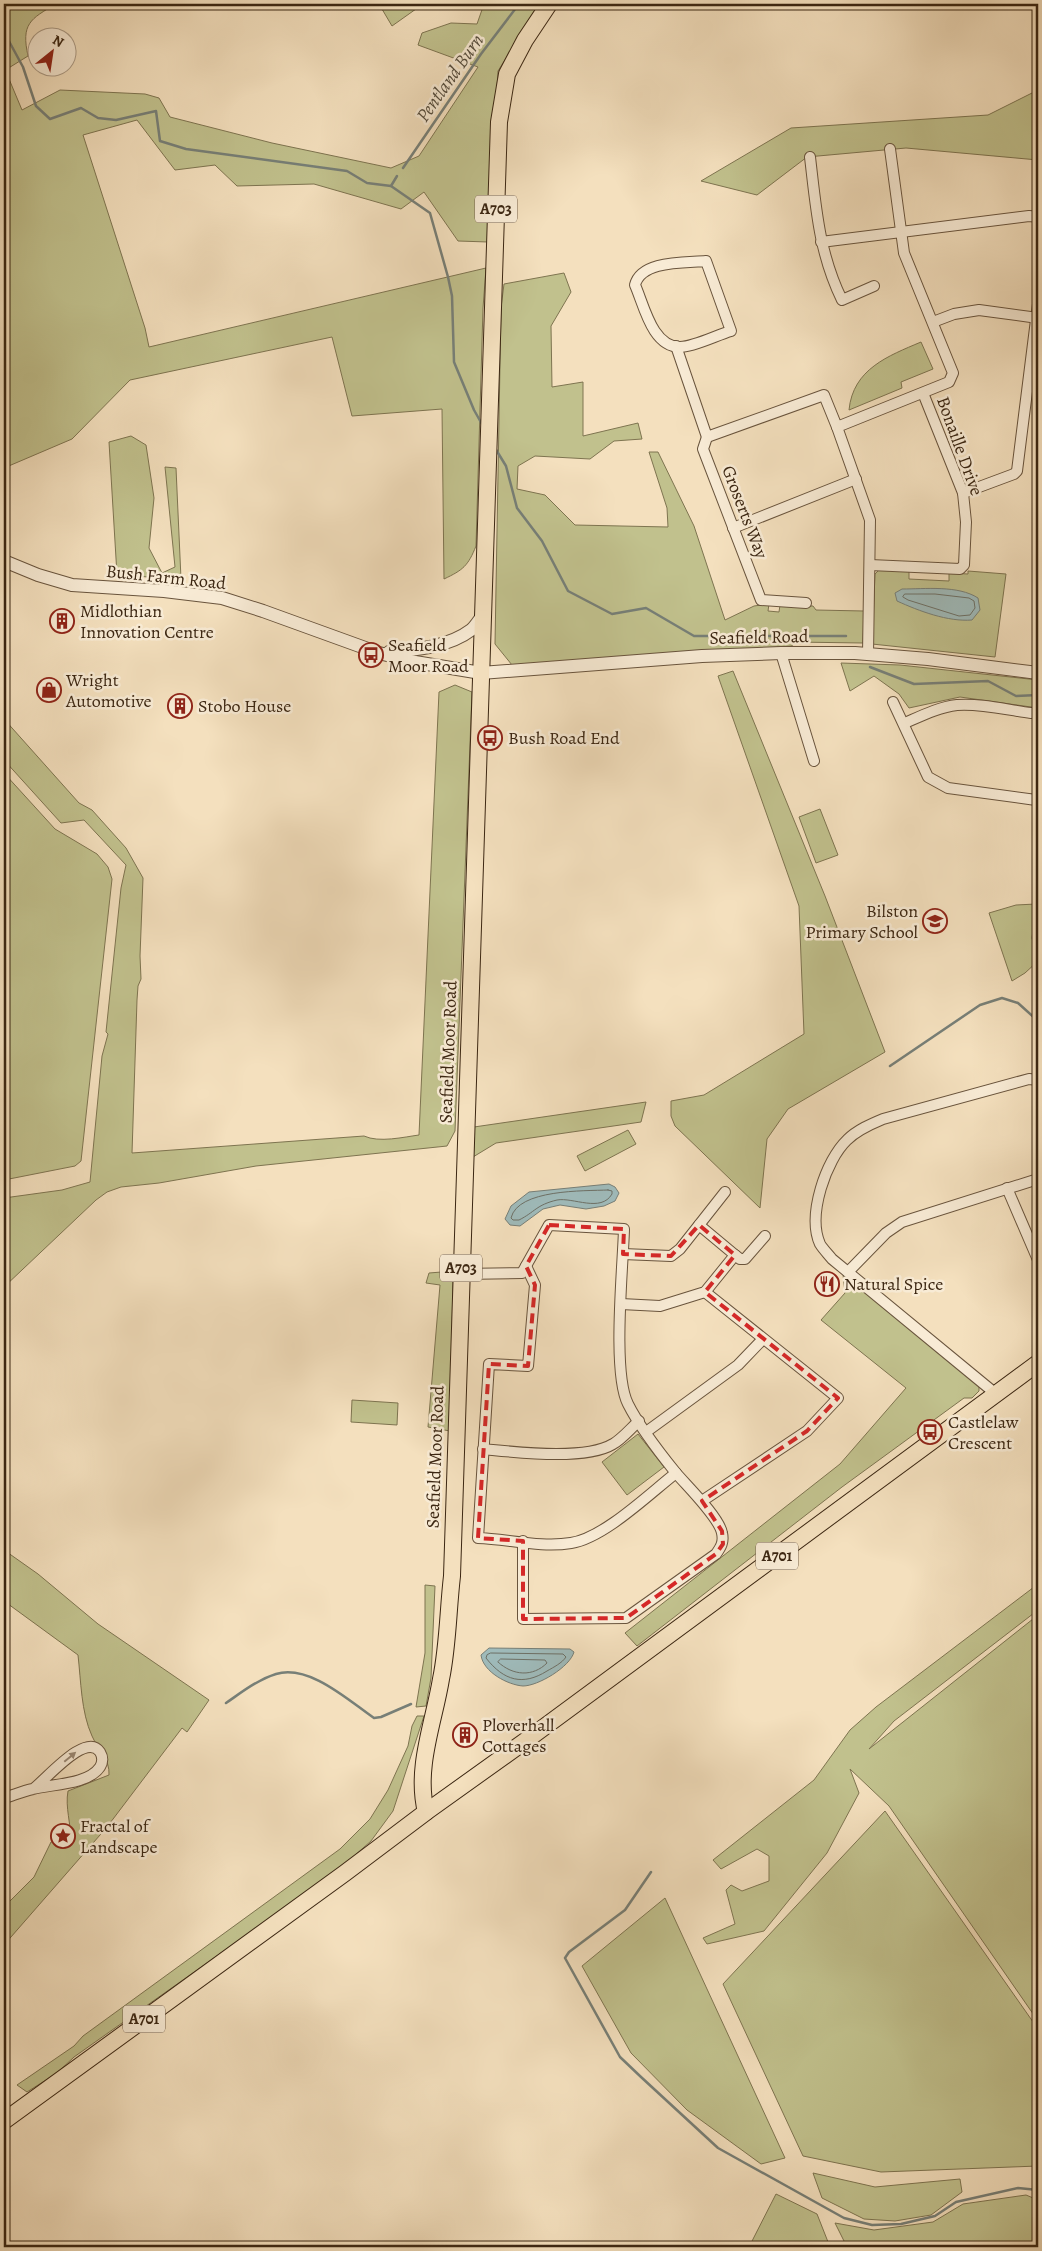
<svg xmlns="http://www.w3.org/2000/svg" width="1042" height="2251" font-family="Alegreya,serif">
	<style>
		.green { fill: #c1c18d; stroke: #7e7450 }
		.water { fill: #9fbbbb; stroke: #777f77 }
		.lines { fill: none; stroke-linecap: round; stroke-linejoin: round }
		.shore { stroke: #6d7066; stroke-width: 1 }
		.stream { stroke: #777f77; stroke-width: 2.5 }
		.minor-casing { stroke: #69543d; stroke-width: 12 }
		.tertiary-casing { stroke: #69543d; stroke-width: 14 }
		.primary-casing { stroke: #3b2612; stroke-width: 18 }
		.minor { stroke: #f8ebd5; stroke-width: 10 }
		.tertiary { stroke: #f8ebd5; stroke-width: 12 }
		.primary { stroke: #f4e0be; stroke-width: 16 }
		.oneway { fill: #9a8874 }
		.marked { fill: none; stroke: #d62828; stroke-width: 4; stroke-dasharray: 10 6; stroke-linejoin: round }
		.labels { text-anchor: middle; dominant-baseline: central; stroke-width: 5; stroke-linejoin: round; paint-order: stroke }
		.shield { fill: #f8ebd5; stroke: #74614c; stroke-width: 1 }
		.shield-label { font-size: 16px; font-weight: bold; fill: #3b2612 }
		.street-label { font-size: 18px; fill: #3b2612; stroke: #f8ebd5 }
		.poi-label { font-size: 18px; fill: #3b2612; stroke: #f8ebd5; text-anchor: start }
		.water-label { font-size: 19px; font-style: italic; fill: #544b3c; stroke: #f8ebd5 }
	</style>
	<rect width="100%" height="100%" fill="#f4e0be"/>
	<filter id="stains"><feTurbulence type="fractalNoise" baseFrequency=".004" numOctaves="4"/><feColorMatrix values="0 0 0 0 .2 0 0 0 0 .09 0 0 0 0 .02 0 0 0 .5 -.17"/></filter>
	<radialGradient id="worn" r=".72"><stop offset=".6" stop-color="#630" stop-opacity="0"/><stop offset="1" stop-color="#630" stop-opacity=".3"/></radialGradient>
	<g class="green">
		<path d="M 4,4 L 56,4 C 30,19 21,24 28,56 L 7,69 L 4,61 Z"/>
		<polygon points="379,4 423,4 392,26"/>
		<path d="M 484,4 L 540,4 L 498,71 L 488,242 L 458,241 L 424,192 L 401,209 L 314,184 L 237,186 L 215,165 L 175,170 L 137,120 L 83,135 L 145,328 L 149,347 L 486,268 L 483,308 L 476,546 C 468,566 463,570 444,579 L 442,409 L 352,416 L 332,337 L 130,380 L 72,439 L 4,468 L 4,67 L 22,110 L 60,90 L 145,94 L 159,98 L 170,117 L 272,143 L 391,168 L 419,156 L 478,67 L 418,45 L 422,33 L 451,23 L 477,24 Z"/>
		<polygon points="1038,90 1038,160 906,148 807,157 757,195 701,181 791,128 988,115"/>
		<polygon points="564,273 571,292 551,326 552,387 583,382 583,436 638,423 642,439 614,441 590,459 535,456 518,466 517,489 545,495 575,525 668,527 667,508 649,452 658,452 694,526 725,620 754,606 769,604 768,611 779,612 780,605 813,606 816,610 864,611 863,643 793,642 792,646 512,665 495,644 501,308 504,284"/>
		<path d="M 921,342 L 933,369 L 901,382 L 902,388 L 849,410 C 853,369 888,356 921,342 Z"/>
		<polygon points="131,436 146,445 154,498 149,548 162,573 175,567 165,467 176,468 181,579 117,575 109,442"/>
		<polygon points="880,569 909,571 909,579 949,581 949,573 968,574 968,571 1006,574 995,657 872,644 875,574"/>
		<polygon points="841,663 900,665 1038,680 1038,708 960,697 909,708 899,694 874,676 850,691"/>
		<polygon points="733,671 825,896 885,1052 788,1109 767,1139 760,1208 675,1126 671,1116 671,1101 704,1095 804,1034 799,906 718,676"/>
		<path d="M 455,685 L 472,692 L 455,1131 L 447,1146 L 256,1166 L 159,1183 L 121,1187 L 107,1192 L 96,1200 L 4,1287 L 4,1198 L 62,1190 L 90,1182 L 102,1056 L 108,1034 L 106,1032 L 121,888 L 126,865 L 84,820 L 61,823 L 4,760 L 4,719 L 79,803 L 92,810 L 126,848 L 143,878 L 140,956 L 141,979 L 138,986 L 137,1000 L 132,1153 L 364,1136 C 379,1143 404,1137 419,1135 L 439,692 Z"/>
		<polygon points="4,773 55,829 97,854 108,867 112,879 81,1161 75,1166 4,1180"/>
		<polygon points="820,809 838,855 816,863 799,817"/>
		<polygon points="1036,904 1032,938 1038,961 1025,973 1012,981 989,913 1016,905"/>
		<polygon points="646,1102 641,1122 496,1143 473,1157 474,1127"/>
		<polygon points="628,1130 636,1144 585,1171 577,1156"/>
		<polygon points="454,1271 453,1280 450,1431 428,1427 440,1285 426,1283 429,1273"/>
		<polygon points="843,1274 974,1381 979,1386 979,1391 972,1398 964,1398 842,1487 637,1646 625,1633 840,1464 906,1388 821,1320 845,1293"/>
		<polygon points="352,1400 398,1403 397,1425 351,1422"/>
		<polygon points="638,1434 664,1467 627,1495 602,1462"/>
		<path d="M 4,1550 L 38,1574 L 98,1624 L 209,1700 L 187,1732 L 182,1728 L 107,1827 L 4,1945 L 4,1907 L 34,1877 L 51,1842 L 71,1841 C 71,1824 65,1807 68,1791 L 109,1775 C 110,1759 98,1750 92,1736 C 81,1712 81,1681 78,1655 L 4,1601 Z"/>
		<polygon points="1038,1584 1038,1610 894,1721 869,1749 1038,1615 1038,2021 889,1806 850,1769 859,1793 827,1853 764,1931 707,1944 703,1938 735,1924 726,1890 731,1885 742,1891 769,1881 769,1856 757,1849 721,1869 713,1860 814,1780 850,1730 876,1707"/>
		<polygon points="425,1585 435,1586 431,1678 426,1706 416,1707 425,1653"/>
		<polygon points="417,1716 424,1716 393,1811 371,1841 337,1871 74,2057 57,2073 27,2092 17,2085 74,2046 83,2036 340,1849 370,1819 388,1790 408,1746 412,1726"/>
		<polygon points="885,1811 1038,2029 1038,2166 881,2172 803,2156 723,1984"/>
		<polygon points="665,1898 785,2158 761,2164 687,2110 631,2053 582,1966"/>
		<polygon points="813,2173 875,2187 960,2179 962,2192 931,2215 895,2221 864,2219 822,2198"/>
		<polygon points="776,2194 817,2214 830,2247 749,2247"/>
		<polygon points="1026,2195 1038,2200 1038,2247 847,2247 835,2223 874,2230 933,2222 963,2204"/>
	</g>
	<g class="water">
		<path d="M 902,589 C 925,589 958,585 978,598 L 980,610 L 972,620 C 948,622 919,611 897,601 L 895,593 Z"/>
		<polygon points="609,1184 615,1187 619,1193 615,1201 604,1206 586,1209 560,1205 543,1209 520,1226 510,1225 505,1219 511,1206 529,1192"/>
		<path d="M 489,1648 L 570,1649 L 574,1652 C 570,1667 538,1686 523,1686 C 508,1685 483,1672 481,1655 Z"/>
	</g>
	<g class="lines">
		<g class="shore">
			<polygon points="905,594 935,594 969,598 974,601 975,608 970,615 959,616 908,600 903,597"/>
			<path d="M 608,1190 L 612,1191 L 612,1194 C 601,1213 573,1197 557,1200 C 536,1205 535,1212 519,1220 L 513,1220 L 511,1218 C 518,1189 584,1191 608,1190 Z"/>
			<path d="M 491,1653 L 563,1654 L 566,1657 C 562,1663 554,1667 547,1671 C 523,1686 504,1681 486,1658 L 487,1655 Z"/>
			<path d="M 501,1659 L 545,1660 L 547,1663 C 533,1677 513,1676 498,1662 Z"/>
		</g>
		<g class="stream">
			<polyline points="4,32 23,67 36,106 50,119 81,108 98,118 116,120 156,111 160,141 186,149 347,171 367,183 391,186 430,213 448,277 452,296 454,362 474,410 483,426"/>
			<polyline points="403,168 481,54 519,4"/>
			<polyline points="391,186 397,176"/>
			<polyline points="495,448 506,466 517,508 542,541 568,591 612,614 646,608 694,636 846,636"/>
			<polyline points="870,667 914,684 988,681 1016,696 1038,695"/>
			<polyline points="890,1066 980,1005 1002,998 1018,1003 1038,1021"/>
			<path d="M 226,1703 C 242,1692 257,1680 276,1674 C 309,1664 348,1700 374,1718 L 381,1717 L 411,1704"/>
			<polyline points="651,1872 625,1910 569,1952 565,1958 620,2057 641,2077 718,2148 844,2218 872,2225 901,2224 935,2216 956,2202 1018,2188 1038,2190"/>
		</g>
		<defs>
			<g id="minor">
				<path d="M 810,157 C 816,208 819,253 842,300 L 874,286"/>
				<polyline points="821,242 1029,216 1038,217"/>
				<path d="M 706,261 L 731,331 C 717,335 694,347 680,347 C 652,347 644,305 635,285 C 641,260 685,263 706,261 Z"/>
				<polyline points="933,322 954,314 979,310 1038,318"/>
				<polyline points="676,346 707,437"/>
				<polyline points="707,437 703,449 761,600 806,603"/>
				<polyline points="707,437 824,395 837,427"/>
				<polyline points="963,493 1014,474 1017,471 1038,304"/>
				<polyline points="733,528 856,479"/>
				<polyline points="870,565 960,569 964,565 966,522 963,493 923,393"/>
				<polyline points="781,653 814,761"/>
				<polyline points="868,654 870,520 837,427 949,382 953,373 904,253 890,149"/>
				<polyline points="893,702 928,777 948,788 1036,800 1038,802"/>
				<path d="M 905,723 C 921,716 939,707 957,705 C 981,703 1007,710 1031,713"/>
				<polyline points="1007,1188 1038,1260"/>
				<polyline points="699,1225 725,1192"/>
				<polyline points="735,1255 740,1259 745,1259 765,1236"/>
				<path d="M 526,1266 L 535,1285 L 528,1366 L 489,1364 L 478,1538 C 508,1539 541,1548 571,1543 C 604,1538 649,1494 676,1473"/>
				<polyline points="848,1272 886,1233 902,1222 1038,1179"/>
				<path d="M 461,1274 L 522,1273 L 549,1225 L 624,1229 C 623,1267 612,1373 628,1404 C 640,1428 659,1452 676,1473 C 687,1486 719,1517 722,1533 C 724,1542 721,1547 716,1554 L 626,1618 L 523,1619 L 523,1541"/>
				<polyline points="621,1304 660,1306 705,1292 735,1255 699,1225 680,1249 671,1256 623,1254"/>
				<path d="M 996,1394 L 832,1259 C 828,1254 823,1249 820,1244 C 807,1215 826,1160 847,1140 C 857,1130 871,1124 883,1119 L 1029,1079 L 1038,1080"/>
				<polyline points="646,1432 738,1365 763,1339"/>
				<path d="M 483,1449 C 515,1452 585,1461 613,1444 C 622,1439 630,1429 639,1421"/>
				<polyline points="702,1501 807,1431 838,1398 705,1292"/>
				<path d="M 4,1798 C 14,1795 23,1791 33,1789 C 51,1784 88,1785 100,1767 C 103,1762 103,1757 100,1752 C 86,1731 46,1780 33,1789"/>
			</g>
			<g id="tertiary">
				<polyline points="4,561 38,575 72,585 164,591 222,598 263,611 379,653 415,662 481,673 702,656 781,653 855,653 928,659 1038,673"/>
				<path d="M 389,652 C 415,650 449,647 471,630 C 476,626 479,620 483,615"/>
			</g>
			<g id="primary">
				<path d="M 426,1812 C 415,1768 434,1722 441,1679 C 448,1646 448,1610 452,1576 L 499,122 L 507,74 L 525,40 L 549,4"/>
				<polyline points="4,2121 345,1873 426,1812 528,1739 1038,1363"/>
			</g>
		</defs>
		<use href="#minor" class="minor-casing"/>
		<use href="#tertiary" class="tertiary-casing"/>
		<use href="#primary" class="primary-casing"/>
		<use href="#minor" class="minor"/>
		<use href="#tertiary" class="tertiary"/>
		<use href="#primary" class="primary"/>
	</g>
	<defs><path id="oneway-solid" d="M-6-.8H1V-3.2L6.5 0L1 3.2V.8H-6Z" transform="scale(1.25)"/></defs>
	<use class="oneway" href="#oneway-solid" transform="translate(70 1757) rotate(-40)"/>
	<path class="marked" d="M 549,1225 L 624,1229 L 623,1254 L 671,1256 L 699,1225 L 735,1255 L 705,1292 L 838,1398 L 807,1431 L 702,1501 L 722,1531 L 723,1544 L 716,1554 L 626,1618 L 523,1619 L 523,1541 L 478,1538 L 489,1364 L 528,1366 L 535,1285 L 526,1266 Z"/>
	<defs>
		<symbol id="building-ring" viewBox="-11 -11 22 22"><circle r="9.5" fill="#f8ebd5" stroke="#8f2418" stroke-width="1.5"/><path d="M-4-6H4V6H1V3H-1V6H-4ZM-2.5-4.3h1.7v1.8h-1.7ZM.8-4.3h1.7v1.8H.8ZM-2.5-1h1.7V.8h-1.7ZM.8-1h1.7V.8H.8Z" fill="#8f2418"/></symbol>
		<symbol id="bus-ring" viewBox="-11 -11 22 22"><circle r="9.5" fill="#f8ebd5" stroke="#8f2418" stroke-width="1.5"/><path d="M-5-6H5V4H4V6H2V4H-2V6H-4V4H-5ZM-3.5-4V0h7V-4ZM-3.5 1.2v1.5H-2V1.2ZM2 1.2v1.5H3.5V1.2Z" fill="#8f2418"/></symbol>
		<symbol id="shop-ring" viewBox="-11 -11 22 22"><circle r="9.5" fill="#f8ebd5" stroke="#8f2418" stroke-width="1.5"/><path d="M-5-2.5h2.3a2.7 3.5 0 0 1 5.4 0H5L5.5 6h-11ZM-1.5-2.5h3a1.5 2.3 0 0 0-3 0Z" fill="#8f2418"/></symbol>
		<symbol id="school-ring" viewBox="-11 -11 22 22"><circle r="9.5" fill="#f8ebd5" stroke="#8f2418" stroke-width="1.5"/><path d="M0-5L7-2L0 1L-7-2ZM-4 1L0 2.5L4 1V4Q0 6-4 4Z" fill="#8f2418"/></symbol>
		<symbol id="restaurant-ring" viewBox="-11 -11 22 22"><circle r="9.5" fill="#f8ebd5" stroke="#8f2418" stroke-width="1.5"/><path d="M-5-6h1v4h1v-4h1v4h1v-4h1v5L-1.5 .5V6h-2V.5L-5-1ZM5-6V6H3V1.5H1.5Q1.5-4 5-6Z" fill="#8f2418"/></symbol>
		<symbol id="sight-ring" viewBox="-11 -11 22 22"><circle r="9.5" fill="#f8ebd5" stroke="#8f2418" stroke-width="1.5"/><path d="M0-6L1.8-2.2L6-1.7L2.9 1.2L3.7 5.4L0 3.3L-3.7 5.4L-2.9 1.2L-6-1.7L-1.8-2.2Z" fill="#8f2418"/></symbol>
	</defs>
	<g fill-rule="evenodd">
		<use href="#building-ring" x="48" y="607" width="28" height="28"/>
		<use href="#bus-ring" x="357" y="641" width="28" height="28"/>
		<use href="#shop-ring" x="35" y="676" width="28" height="28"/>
		<use href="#building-ring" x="166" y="692" width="28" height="28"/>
		<use href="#bus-ring" x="476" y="724" width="28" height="28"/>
		<use href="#school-ring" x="921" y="907" width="28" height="28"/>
		<use href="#restaurant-ring" x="813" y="1270" width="28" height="28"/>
		<use href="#bus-ring" x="916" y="1418" width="28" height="28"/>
		<use href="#building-ring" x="451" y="1721" width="28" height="28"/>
		<use href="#sight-ring" x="49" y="1822" width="28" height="28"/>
	</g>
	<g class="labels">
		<g class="shield">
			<rect x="475" y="195.5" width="42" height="27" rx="4"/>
			<rect x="440" y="1254.5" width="42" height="27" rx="4"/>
			<rect x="756" y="1542.5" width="42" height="27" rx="4"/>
			<rect x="123" y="2005.5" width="42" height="27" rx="4"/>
		</g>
		<g class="shield-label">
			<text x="496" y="209">A703</text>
			<text x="461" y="1268">A703</text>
			<text x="777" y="1556">A701</text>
			<text x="144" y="2019">A701</text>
		</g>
		<g class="street-label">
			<text transform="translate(960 446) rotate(70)">Bonaille Drive</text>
			<text transform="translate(745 512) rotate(69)">Groserts Way</text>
			<text transform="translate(166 577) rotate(6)">Bush Farm Road</text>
			<text transform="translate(759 637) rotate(-1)">Seafield Road</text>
			<text transform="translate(448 1052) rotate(-88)">Seafield Moor Road</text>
			<text transform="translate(435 1457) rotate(-88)">Seafield Moor Road</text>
		</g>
		<g class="poi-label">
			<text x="80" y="611">Midlothian<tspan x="80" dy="21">Innovation Centre</tspan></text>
			<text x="388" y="645">Seafield<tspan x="388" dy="21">Moor Road</tspan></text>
			<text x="66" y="680">Wright<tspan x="66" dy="21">Automotive</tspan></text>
			<text x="198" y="706">Stobo House</text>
			<text x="508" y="738">Bush Road End</text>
			<text x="918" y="911" text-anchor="end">Bilston<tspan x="918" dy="21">Primary School</tspan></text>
			<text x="844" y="1284">Natural Spice</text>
			<text x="948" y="1422">Castlelaw<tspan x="948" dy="21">Crescent</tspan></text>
			<text x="482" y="1725">Ploverhall<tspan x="482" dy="21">Cottages</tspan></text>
			<text x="80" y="1826">Fractal of<tspan x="80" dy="21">Landscape</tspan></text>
		</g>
		<g class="water-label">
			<text transform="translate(450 78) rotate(-55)">Pentland Burn</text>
		</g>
	</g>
	<rect width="1042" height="2251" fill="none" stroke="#f4e0be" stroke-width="20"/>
	<rect x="5" y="5" width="1032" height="2241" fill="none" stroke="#3b2612" stroke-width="2.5"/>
	<rect x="10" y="10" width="1022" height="2231" fill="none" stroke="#3b2612"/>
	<g transform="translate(52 52) rotate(30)"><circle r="24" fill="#f8ebd5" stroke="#ac9c87"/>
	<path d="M0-4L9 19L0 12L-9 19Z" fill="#8f2418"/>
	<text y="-8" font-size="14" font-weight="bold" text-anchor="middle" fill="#3b2612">N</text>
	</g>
	<rect width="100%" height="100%" filter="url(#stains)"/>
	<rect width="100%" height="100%" fill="url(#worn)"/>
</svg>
